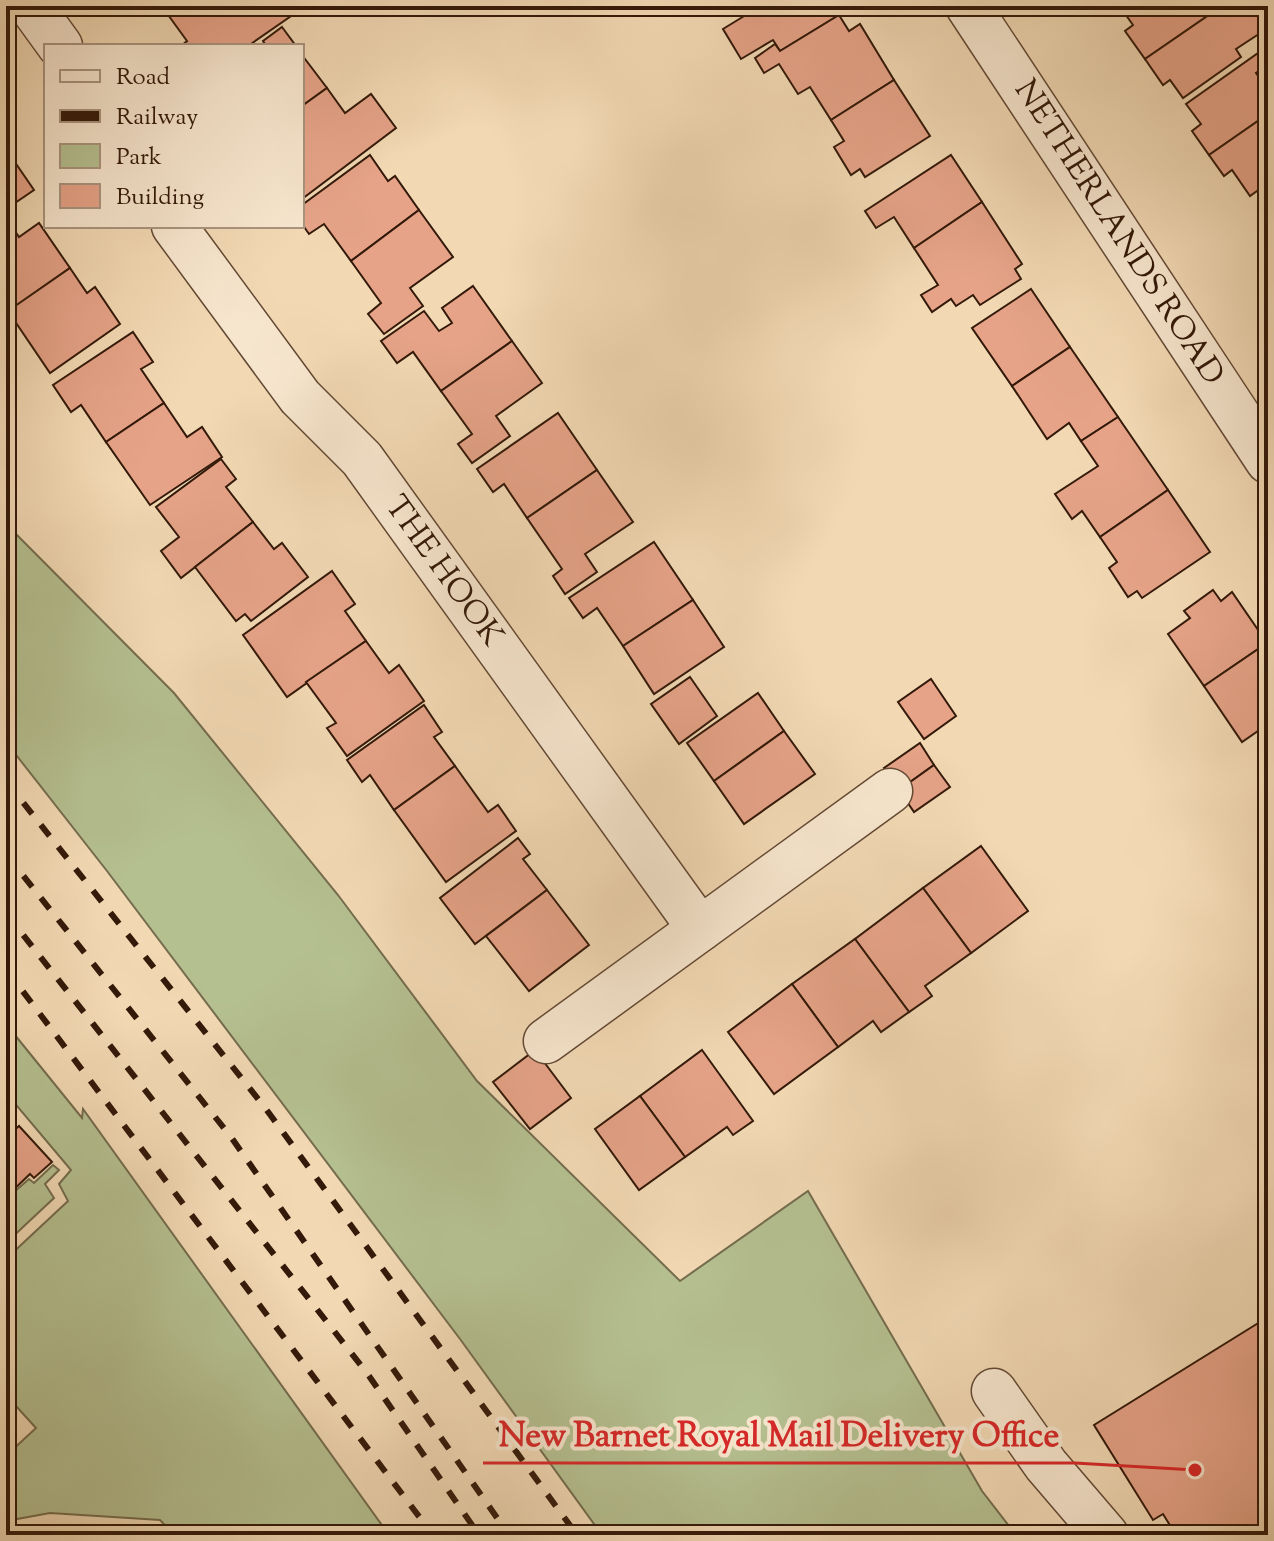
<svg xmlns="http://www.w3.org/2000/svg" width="1274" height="1541" font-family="'Sorts Mill Goudy',serif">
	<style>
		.green { fill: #b5c091; stroke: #746c4d; stroke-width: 2 }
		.building { fill: #e6a388; stroke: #331909; stroke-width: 2 }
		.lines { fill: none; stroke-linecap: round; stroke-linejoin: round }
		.minor-casing { stroke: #634934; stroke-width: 47 }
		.minor { stroke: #f7e6ce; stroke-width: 44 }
		.rail { stroke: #331909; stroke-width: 6; stroke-dasharray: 14 14; stroke-linecap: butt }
		.labels { text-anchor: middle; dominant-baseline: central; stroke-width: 8; stroke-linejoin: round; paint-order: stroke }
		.street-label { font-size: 32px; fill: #331909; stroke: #f7e6ce }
		.leader { fill: none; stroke: #d62828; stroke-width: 3 }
		.callout-dot { fill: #d62828; stroke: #f7e6ce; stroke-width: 3 }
		.callout-label { font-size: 34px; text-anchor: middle; font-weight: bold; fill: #d62828; stroke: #f7e6ce; stroke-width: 8; stroke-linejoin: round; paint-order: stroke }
	</style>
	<rect width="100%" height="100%" fill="#f2d9b4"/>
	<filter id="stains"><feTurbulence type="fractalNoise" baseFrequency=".0025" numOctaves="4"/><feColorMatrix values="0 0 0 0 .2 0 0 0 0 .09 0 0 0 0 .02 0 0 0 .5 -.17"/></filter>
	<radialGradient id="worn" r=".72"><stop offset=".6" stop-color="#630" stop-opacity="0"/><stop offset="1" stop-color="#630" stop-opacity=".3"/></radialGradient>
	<g class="green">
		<polygon points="6,524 174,693 338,895 477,1081 680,1281 808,1191 982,1491 1016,1535 602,1535 460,1339 107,871 6,742"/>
		<polygon points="6,1024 82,1118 83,1109 389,1535 174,1535 160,1520 50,1513 6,1521 6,1456 36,1428 6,1395 6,1259 68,1201 59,1184 71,1170 6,1093"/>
		<polygon points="53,1165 59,1170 45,1184 54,1198 6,1243 6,1199 29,1179 34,1183"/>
	</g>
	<g class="building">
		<polygon points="175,6 289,6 294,14 248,46 181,46 187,41 166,12"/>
		<polygon points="752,6 844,6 847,10 780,51 773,40 741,59 723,29 754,10"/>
		<polygon points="1130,6 1213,6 1216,10 1145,59 1125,31 1133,25 1123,11"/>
		<polygon points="1222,6 1254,6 1268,28 1236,49 1241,57 1183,98 1170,80 1163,85 1145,59"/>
		<polygon points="839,15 849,31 860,24 894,80 831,120 810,87 798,94 779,64 764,73 755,58 775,44 780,51"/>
		<polygon points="282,27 296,46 266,46 263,41"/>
		<polygon points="1268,46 1268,64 1256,73 1268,90 1268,114 1209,155 1192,131 1201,124 1186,104"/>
		<polygon points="302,55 327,88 302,106"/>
		<polygon points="894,80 930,136 865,177 860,169 851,175 834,147 844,141 831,120"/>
		<polygon points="327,88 345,113 371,94 396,128 302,199 302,106"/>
		<polygon points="1268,114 1268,183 1250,196 1232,170 1224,176 1209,155"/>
		<polygon points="10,155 34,190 6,209 6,158"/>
		<polygon points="370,155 388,181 395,176 419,210 351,261 324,224 309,234 302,224 302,205"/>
		<polygon points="951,155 982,202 914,248 894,217 876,228 865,211"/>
		<polygon points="982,202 1022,264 1015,269 1021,279 980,305 973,295 956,306 951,299 932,312 921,295 938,285 914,248"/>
		<polygon points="419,210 453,257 410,288 423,306 384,334 368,314 381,303 351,261"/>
		<polygon points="9,222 19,237 39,223 70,268 6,313 6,224"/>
		<polygon points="70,268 87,293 95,287 120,324 50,373 8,311"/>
		<polygon points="473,286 512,341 441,391 413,352 397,363 381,341 424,311 439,331 452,323 442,308"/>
		<polygon points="1031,289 1070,347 1012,386 972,328"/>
		<polygon points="133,332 153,362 141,369 164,403 106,442 81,405 71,412 53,385"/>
		<polygon points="512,341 542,383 496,416 510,436 472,463 458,444 472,434 441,391"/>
		<polygon points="1070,347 1118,417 1081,441 1069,423 1047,439 1012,386"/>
		<polygon points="164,403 187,437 202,427 222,457 150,505 106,442"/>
		<polygon points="558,413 597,470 527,518 504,484 493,492 477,469"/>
		<polygon points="1118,417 1168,490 1100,537 1082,511 1072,519 1055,494 1098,466 1081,441"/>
		<polygon points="221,459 236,479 226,487 253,522 181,578 161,551 179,537 156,507"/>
		<polygon points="597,470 633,522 585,554 597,572 565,594 553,576 562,569 527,518"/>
		<polygon points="1168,490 1210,552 1142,598 1137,591 1128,597 1109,568 1117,562 1100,537"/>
		<polygon points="253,522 274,549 282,543 308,577 251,621 245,614 236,621 195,567"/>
		<polygon points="654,542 693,600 623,646 597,608 583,618 569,598"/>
		<polygon points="332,571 355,604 345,611 366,641 287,697 243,635"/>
		<polygon points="1213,590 1221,601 1232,592 1267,643 1204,686 1168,634 1190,618 1184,611"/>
		<polygon points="693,600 724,647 654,694 623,646"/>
		<polygon points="366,641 389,673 399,665 424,701 347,756 327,728 336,723 306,682"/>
		<polygon points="1267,643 1268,724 1242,742 1204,686"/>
		<polygon points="690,677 717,716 679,744 651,704"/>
		<polygon points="931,679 956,716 924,739 898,702"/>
		<polygon points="758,693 784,731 714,781 687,743"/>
		<polygon points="424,705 442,732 434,737 455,766 394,810 370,775 362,782 347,760"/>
		<polygon points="784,731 815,774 744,824 714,781"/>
		<polygon points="920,743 934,765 899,790 884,768"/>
		<polygon points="934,765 950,787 914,812 899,790"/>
		<polygon points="455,766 488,812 498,805 516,831 446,882 394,810"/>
		<polygon points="518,838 530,854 523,859 547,890 475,944 440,898"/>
		<polygon points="981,846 1028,911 971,953 923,888"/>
		<polygon points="923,888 971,953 925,986 932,996 909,1012 855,939"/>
		<polygon points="547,890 589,945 529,991 486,936"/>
		<polygon points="855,939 909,1012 881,1032 873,1021 838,1047 792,984"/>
		<polygon points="792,984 838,1047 774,1094 728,1032"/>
		<polygon points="535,1050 571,1098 530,1129 493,1082"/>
		<polygon points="702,1050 753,1121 733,1135 727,1127 685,1157 640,1096"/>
		<polygon points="640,1096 685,1157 639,1190 595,1129"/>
		<polygon points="19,1126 52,1162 34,1178 30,1174 6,1197 6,1129 10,1134"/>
		<polygon points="1268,1317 1268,1535 1176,1535 1163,1514 1153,1520 1094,1425"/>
	</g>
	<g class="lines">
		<defs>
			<g id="minor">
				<polyline points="31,6 60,46"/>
				<polyline points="968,6 1268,461"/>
				<polyline points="174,226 300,397 362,459 700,929"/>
				<polyline points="546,1041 890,791"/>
				<polyline points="994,1391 1046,1465 1106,1535"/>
			</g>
		</defs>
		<use href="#minor" class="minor-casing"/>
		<use href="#minor" class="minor"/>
		<g class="rail">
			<polyline points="6,781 266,1109 577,1535"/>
			<polyline points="6,854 231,1137 509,1535"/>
			<polyline points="6,913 367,1373 479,1535"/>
			<polyline points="6,969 433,1535"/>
		</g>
	</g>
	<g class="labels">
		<g class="street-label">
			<text transform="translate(1118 233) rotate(57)">NETHERLANDS ROAD</text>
			<text transform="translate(443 572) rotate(54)">THE HOOK</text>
		</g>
	</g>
	<path class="leader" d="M1195 1470L1075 1463H483"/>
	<circle class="callout-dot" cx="1195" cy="1470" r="8"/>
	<g class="callout-label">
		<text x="779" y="1446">New Barnet Royal Mail Delivery Office</text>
	</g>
	<rect width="1274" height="1541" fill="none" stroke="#f2d9b4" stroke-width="32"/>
	<rect x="8" y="8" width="1258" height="1525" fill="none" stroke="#331909" stroke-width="4"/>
	<rect x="16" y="16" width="1242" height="1509" fill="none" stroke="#331909" stroke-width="2"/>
	<rect x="44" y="44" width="260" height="184" fill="#f7e6ce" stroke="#a9947f" stroke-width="2"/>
	<rect x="60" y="70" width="40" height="12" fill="#f7e6ce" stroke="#a9947f" stroke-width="2"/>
	<text x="116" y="84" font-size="24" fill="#331909">Road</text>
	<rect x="60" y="110" width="40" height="12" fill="#331909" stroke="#a9947f" stroke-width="2"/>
	<text x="116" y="124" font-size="24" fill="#331909">Railway</text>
	<rect x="60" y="144" width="40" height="24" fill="#b5c091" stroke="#a9947f" stroke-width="2"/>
	<text x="116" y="164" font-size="24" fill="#331909">Park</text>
	<rect x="60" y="184" width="40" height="24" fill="#e6a388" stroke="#a9947f" stroke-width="2"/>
	<text x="116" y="204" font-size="24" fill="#331909">Building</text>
	<rect width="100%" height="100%" filter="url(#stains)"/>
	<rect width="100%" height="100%" fill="url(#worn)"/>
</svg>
